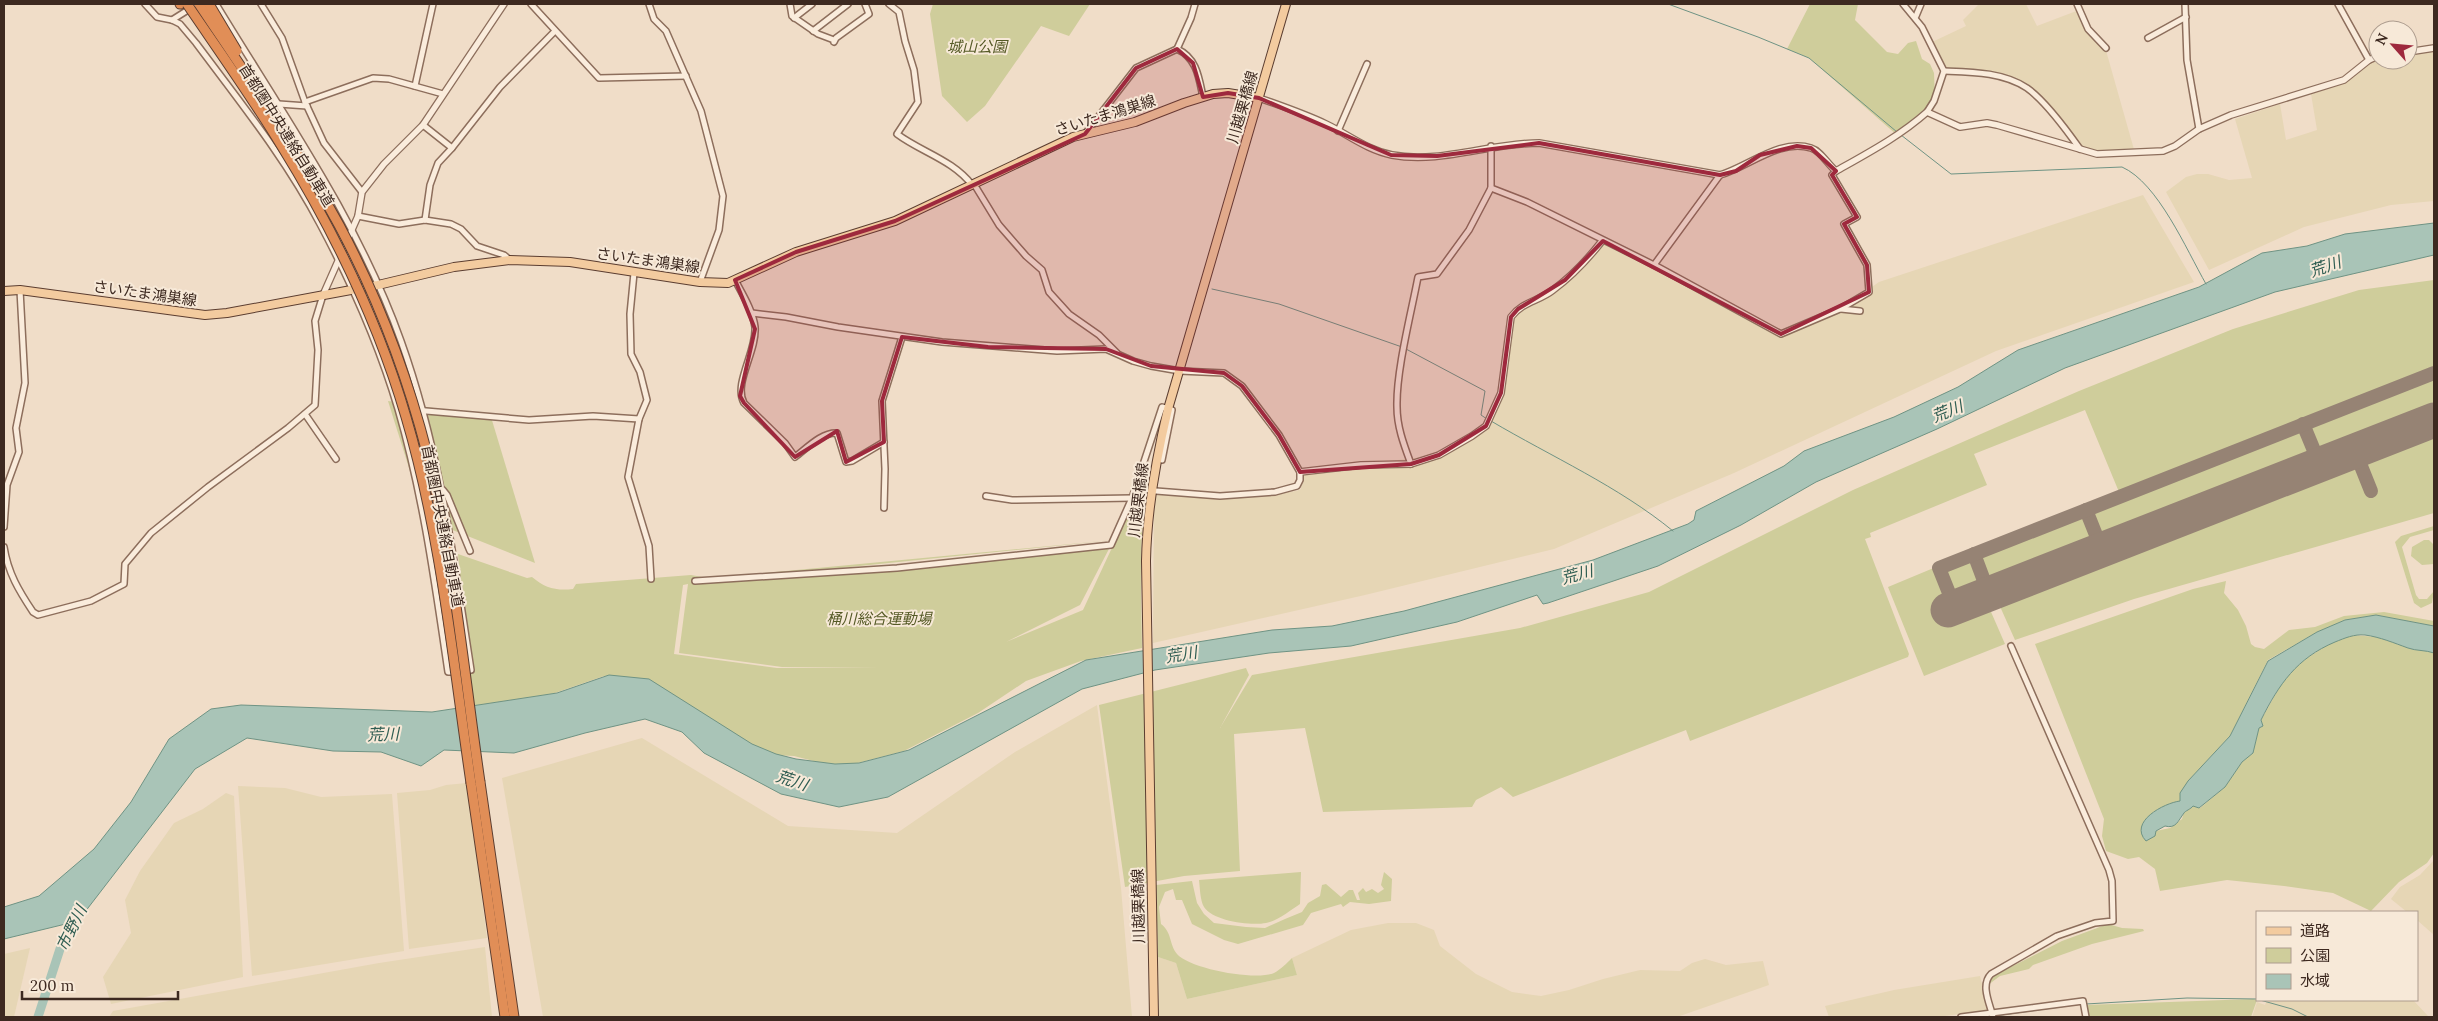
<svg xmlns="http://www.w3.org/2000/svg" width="2438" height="1021" font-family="Lora,'Noto Sans JP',serif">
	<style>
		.farmland { fill: #e6d6b5 }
		.green { fill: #cfcd9b; fill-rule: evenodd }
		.water { fill: #a9c4b7; stroke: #6f9384 }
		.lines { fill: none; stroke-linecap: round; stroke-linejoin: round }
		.stream { stroke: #6f9384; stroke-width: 1 }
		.river { stroke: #a9c4b7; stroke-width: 9 }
		.taxiway { stroke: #968374; stroke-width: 14 }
		.runway { stroke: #968374; stroke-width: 35 }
		.minor-casing { stroke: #8d6e5c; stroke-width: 8 }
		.tertiary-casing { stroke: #8d6e5c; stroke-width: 8 }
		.primary-casing { stroke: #5b3d30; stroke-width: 10 }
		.motorway-casing { stroke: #5b3d30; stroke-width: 11 }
		.minor { stroke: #faecdc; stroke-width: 5 }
		.tertiary { stroke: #faecdc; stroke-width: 5.5 }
		.primary { stroke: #f3cb9f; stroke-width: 8 }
		.motorway { stroke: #e18e57; stroke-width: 9 }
		.motorway-bridge-casing { stroke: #5b3d30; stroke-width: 11; stroke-linecap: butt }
		.motorway-bridge { stroke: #e18e57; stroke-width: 9 }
		.marked { fill: #9e293d; fill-opacity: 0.2; stroke: #9e293d; stroke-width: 4; stroke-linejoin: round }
		.labels { text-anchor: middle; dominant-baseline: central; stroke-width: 4; stroke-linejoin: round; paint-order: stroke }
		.park-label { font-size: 15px; font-style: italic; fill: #555a26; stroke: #f7e9d8 }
		.street-label { font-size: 15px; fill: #3d2920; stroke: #f7e9d8 }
		.water-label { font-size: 16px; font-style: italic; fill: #2f5d52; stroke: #f7e9d8 }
	</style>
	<rect width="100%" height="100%" fill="#f0ddc8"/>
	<g class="farmland">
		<polygon points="1979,4 2026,4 2037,26 2079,10 2088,29 2105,47 2135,153 2097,154 2080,149 2070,133 2027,88 1997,76 1944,71 1930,43 1966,26 1963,20"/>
		<polygon points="2433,51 2434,201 2391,205 2304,227 2209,270 2166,192 2186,177 2197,174 2208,174 2229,180 2252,178 2235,119 2280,104 2286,140 2317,130 2311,94 2343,83 2369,63 2378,59 2408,60 2408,54"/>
		<polygon points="2143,195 2194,282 1996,351 1734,473 1554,549 1365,595 1153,643 1154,494 1224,499 1296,491 1301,489 1300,472 1439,455 1486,426 1503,379 1511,317 1518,309 1551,292 1602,241 1781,334 1842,308 1879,282"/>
		<polygon points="1097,705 1121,888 1132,1017 543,1017 502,778 642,738 788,826 897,833 1015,752"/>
		<polygon points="467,783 487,938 409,949 397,793 430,790 446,785"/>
		<polygon points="238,786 285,788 321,797 392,794 404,951 252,976"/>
		<polygon points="226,793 234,796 243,977 111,1004 103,977 131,933 125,900 140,871 174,823 203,809"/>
		<polygon points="2434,860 2434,935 2417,920 2417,912 2407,912 2391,899 2400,887 2420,875"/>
		<polygon points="1388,923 1416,923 1434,930 1440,946 1476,974 1512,992 1541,996 1569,990 1603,979 1640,970 1680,971 1692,963 1705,959 1726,965 1763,961 1769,985 1677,1017 1159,1017 1158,957 1176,963 1187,999 1297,975 1292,958 1351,930"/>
		<polygon points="485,947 492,1017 109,1017 113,1011 379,963"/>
		<polygon points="30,948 14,1017 4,1017 4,954"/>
		<polygon points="1980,976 1988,1009 1984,1011 1937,1017 1829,1017 1825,1006 1894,990"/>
		<polygon points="2267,1000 2413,1000 2429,1017 2252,1017 2257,1002 2265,1005"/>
	</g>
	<g class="green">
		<polygon points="933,4 1090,4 1069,36 1041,26 985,106 967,122 942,96 930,14"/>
		<polygon points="1810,4 1858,4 1855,20 1887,52 1898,54 1908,43 1916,41 1922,59 1930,64 1934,73 1935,98 1927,112 1897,135 1809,58 1787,49"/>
		<polygon points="2434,280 2434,368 2119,492 2085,410 1974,454 1987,485 1870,533 1871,537 1865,539 1909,654 1908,657 1690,741 1686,730 1513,797 1501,787 1476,800 1472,807 1323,812 1305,728 1234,734 1240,871 1184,876 1125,887 1099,705 1246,668 1249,675 1220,728 1252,675 1520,628 1649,592 1853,490 2079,391 2233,329 2359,290"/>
		<polygon points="2434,378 2434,410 2320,454 2308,427"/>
		<polygon points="388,401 491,417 535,563 425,519"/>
		<polygon points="2434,429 2434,513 2134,599 2015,640 1998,602"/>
		<polygon points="2300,430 2311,458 2103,540 2093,514"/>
		<path d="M 1150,466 C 1138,527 1141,587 1142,648 L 1081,661 L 1026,681 L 978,713 L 904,751 L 854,764 L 829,765 L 794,756 L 771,755 L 746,745 L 643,680 L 604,676 L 552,694 L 470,707 L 458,554 L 527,578 L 532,577 C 545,588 556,591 573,589 L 576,584 L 691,575 L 708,578 L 733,576 L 1113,540 L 724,580 L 897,568 L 1111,545 L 1080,605 L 1006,642 L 1083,610 ZM 688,584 L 679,653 L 782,667 L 879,667 L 777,668 L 674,654 L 683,585 Z"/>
		<polygon points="2084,517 2092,543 1990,582 1980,557"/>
		<polygon points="2434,526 2434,530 2410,537 2402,547 2416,595 2419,599 2427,599 2434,591 2432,603 2421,608 2414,603 2395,542 2401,536"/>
		<polygon points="2424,540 2429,540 2433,544 2434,564 2422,565 2411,556 2412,547"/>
		<polygon points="1969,560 1980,586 1955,597 1944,571"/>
		<polygon points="1936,567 1948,600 1943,603 1951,621 1988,605 2005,644 1924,676 1888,587"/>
		<polygon points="2226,581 2224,593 2238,610 2246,626 2251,644 2255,647 2264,649 2289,630 2315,627 2344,616 2384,612 2434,621 2434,626 2376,615 2345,620 2317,632 2268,660 2230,736 2188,781 2180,801 2153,812 2156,831 2170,828 2182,819 2184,812 2193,806 2200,808 2225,787 2242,762 2253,753 2259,728 2263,726 2261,720 2283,681 2295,666 2327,645 2350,635 2378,637 2400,643 2408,648 2433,652 2434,653 2434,853 2427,863 2399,882 2371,911 2333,893 2284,886 2227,880 2160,891 2155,869 2139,857 2128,859 2106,851 2102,836 2104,819 2035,644 2193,589"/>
		<path d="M 1301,872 L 1300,904 C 1291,910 1277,921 1266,923 C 1250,926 1213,921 1204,907 C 1200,900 1200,888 1199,880 Z"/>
		<path d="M 1384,872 L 1392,879 L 1391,901 L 1369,904 L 1350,902 L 1343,907 L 1341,904 L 1311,913 L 1303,925 L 1238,944 L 1224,940 L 1192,924 L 1182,900 L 1176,900 L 1173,889 L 1165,892 L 1159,907 L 1161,924 C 1172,932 1169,944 1177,954 C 1190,969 1256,981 1274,973 C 1280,970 1287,963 1292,958 L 1297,975 L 1187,999 L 1176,963 L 1158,957 L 1156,885 L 1192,881 L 1197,903 L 1204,914 L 1214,923 L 1246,927 L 1265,928 L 1285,919 L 1302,912 L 1308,903 L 1320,896 L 1322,885 L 1326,884 L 1341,897 L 1349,890 L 1353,890 L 1357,900 L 1360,900 L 1358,893 L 1363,888 L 1366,892 L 1372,889 L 1378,893 L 1384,889 L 1381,885 Z"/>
		<polygon points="2108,924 2122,928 2143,929 2144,931 2092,944 2033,965 2029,969 2000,976 1988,985 1991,977 1997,974 2062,941"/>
		<polygon points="2253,999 2257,1000 2251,1017 2088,1017 2085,1005"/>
	</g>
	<g class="water">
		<polygon points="2434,223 2434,255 2275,292 2065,368 1937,429 1816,482 1741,525 1658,566 1548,603 1543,604 1537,595 1457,622 1351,646 1269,653 1155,670 1082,689 888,797 839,807 781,794 704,753 682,732 645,719 585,733 514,753 444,750 421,766 381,752 333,751 247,738 195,769 78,921 4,939 4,907 39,896 94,849 131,802 169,739 211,709 241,705 432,712 557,693 609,675 649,679 752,744 776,754 796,759 835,764 859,763 909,750 1086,660 1272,630 1332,626 1404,611 1593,560 1688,524 1694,520 1696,511 1784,466 1804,451 1894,417 1958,387 2018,350 2199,287 2262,253 2307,246 2345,234"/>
		<path d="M 2376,615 L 2434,626 L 2434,653 C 2426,650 2416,651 2408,648 C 2394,643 2380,637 2365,635 C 2354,634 2345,638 2335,642 C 2297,658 2279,684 2261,720 L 2263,726 L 2259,728 L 2253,753 L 2242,762 L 2225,787 L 2199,808 L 2193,806 C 2191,809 2185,811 2184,813 C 2178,821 2176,829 2165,826 L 2156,831 L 2155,836 L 2146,841 C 2128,822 2164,803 2180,801 L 2180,793 L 2188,781 L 2230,736 L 2268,661 L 2317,632 L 2345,620 Z"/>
	</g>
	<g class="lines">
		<g class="stream">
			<polyline points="1668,4 1758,37 1809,58 1897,132"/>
			<path d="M 1901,135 L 1951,174 L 2122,167 C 2158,183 2186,249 2206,284"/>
			<polyline points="1212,289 1279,304 1402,347"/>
			<polyline points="1406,349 1485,391 1481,415 1487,419"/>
			<path d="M 1491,421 C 1552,457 1618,486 1673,531"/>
			<polyline points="2260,1000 2292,1009 2308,1017"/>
			<polyline points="2086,1004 2187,998 2257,999"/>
			<polyline points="1994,1016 2082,1004"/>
		</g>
		<polyline class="river" points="38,1017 60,949 78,913"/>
		<g class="taxiway">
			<polyline points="2303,424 2320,465"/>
			<polyline points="2355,451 2371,491"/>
			<polyline points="2086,510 2102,550"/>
			<polyline points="1974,554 1989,594"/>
			<polyline points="1955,608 1939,568 2434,373"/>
		</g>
		<polyline class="runway" points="1948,610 2434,420"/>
		<defs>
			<g id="minor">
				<path d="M 145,4 L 157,17 L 172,20 L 180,24 L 196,43 C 240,102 286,159 320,224 C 351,282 379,345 398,409 C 423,495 435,584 448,672 L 456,672"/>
				<path d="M 216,4 C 282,113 358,220 401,341 C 439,447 454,559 471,670 L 465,671"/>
				<polyline points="261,4 282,38 305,102 324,143 362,192"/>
				<polyline points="531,4 599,78 686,76"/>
				<polyline points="649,4 654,19 666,31 701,111 723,196 719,230 700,282"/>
				<polyline points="790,4 792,16 818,34 834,40"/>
				<path d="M 889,4 L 899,12 L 905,41 L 914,70 L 918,102 L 897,134 C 921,152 953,160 972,185"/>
				<polyline points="1903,4 1922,27 1944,71 1934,101 1927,112"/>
				<polyline points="2077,4 2088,29 2106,48"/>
				<polyline points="2185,4 2187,60 2199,129"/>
				<polyline points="2338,4 2369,60"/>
				<polyline points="1916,16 1921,4"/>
				<polyline points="794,18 812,4"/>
				<polyline points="172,20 191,8"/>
				<polyline points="813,31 848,4"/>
				<polyline points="2148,38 2186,17"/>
				<polyline points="834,42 836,38 869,14 865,4"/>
				<polyline points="1177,49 1191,18 1195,4"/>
				<path d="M 1944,71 C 1971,72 2003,72 2027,88 C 2044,100 2068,132 2080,149"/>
				<polyline points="415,86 433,4"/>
				<polyline points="305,102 373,78 389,79 443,94"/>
				<polyline points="265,103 307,106"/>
				<polyline points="423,125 452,148"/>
				<polyline points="1338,131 1367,64"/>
				<path d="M 1085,134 L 1136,68 L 1177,49 C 1197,58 1199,78 1203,97"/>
				<polyline points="974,184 999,225 1026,256 1042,270 1049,292 1069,314 1099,335 1117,353"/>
				<polyline points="1491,188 1527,202 1658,267 1781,334 1840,309 1869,292 1867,265 1844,224 1857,217 1832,175 1836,171"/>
				<polyline points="358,216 399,224 425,220 451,224 461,229 477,246 504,255 510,260"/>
				<polyline points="425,220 430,185 438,163 452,148 500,87 555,31"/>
				<polyline points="1654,265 1720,175"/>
				<polyline points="634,273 630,314 631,354 640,372 647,400 639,419 628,477 649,546 651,579"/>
				<path d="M 735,280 C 743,295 753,311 755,327 C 757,351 733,384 744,403 L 785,443 L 795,457 C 807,448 822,432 837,433 L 846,462 L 852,461 L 884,442"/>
				<polyline points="1841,309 1860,311"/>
				<polyline points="752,313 786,317 838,327 942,342 1057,351 1106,349 1133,361 1151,366 1180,371 1224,373 1242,386 1279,435 1300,472 1300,480 1297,486 1275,492 1220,496 1156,491"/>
				<polyline points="403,409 529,420 593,416 639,419"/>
				<polyline points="305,414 336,459"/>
				<path d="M 1411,464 C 1404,445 1397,427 1397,407 C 1396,371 1411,314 1418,277 L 1437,274 L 1469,230 L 1491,188 L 1491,146"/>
				<polyline points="1136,489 1146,490"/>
				<polyline points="443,490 447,495 470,551"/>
				<polyline points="986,496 1012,500 1132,498"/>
				<polyline points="884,508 885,469 882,401 902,337"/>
				<polyline points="4,527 7,485 19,452 16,428 25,383 20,290"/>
				<path d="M 4,547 C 8,573 19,591 33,612 L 38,615 L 91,601 L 124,584 L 125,564 L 151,533 L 208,487 L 288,428 L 315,405 L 318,350 L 315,321 L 323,295"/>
				<polyline points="695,581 897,568 1111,545 1132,498 1162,407 1172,410 1162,460"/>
				<polyline points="1961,1017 2083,1001 2086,1017"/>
				<path d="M 1993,1017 C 1990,1004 1980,985 1991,974 L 2057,936 L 2095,923 L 2113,921 L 2112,881 L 2109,870 L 2011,646"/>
			</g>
			<g id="tertiary">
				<polyline points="2408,52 2434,48"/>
				<path d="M 1259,98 C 1282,106 1305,114 1326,124 C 1349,135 1367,150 1392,155 C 1440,164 1490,143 1539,143 L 1720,175 C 1748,167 1780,138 1811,148 C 1821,151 1828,165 1836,171 C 1868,153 1900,136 1927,112 L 1960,127 L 1987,123 L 1997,125 L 2097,154 L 2163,151 L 2175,146 L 2199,129 L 2231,115 L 2344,80 L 2369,60 L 2378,56"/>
				<polyline points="323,295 358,216 362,192 384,164 423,125 504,4"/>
				<path d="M 1300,472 L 1361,465 L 1411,464 L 1439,455 L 1472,436 L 1486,426 L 1501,393 L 1511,317 C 1522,302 1539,301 1553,290 C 1572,276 1588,259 1602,241"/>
			</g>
			<g id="primary">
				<polyline points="4,291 20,290 205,315 227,313 378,285 454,267 510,260 570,262 700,282 728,283 796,252 895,221 1073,137 1135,122 1184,103 1213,94 1228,93 1259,98"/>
				<path d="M 1154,1017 L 1146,561 C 1147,508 1156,459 1168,409 L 1286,4"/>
			</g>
			<g id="motorway">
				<polyline points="180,4 181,4"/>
				<polyline points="480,782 514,1017"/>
				<polyline points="471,783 505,1017"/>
			</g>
		</defs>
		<use href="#minor" class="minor-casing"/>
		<use href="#tertiary" class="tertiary-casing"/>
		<use href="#primary" class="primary-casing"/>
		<use href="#motorway" class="motorway-casing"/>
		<use href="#minor" class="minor"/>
		<use href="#tertiary" class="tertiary"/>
		<use href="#primary" class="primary"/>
		<use href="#motorway" class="motorway"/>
		<defs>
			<g id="motorway-bridge">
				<path d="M 187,4 C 219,51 252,97 281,145 C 333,229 378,321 406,417 C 441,535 453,661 471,783"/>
				<path d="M 199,4 C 247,76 297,148 339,225 C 377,296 407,375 427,453 C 454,560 464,673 480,782"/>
				<polyline points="209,4 237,51"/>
			</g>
		</defs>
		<use href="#motorway-bridge" class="motorway-bridge-casing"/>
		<use href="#motorway-bridge" class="motorway-bridge"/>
	</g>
	<path class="marked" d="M 1177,49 L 1193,63 L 1203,97 L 1228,93 L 1259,98 L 1391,155 L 1437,156 L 1539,143 L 1720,175 L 1736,171 L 1760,155 L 1797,146 L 1811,148 L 1836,171 L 1832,175 L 1857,217 L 1844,224 L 1867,265 L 1869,292 L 1781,334 L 1603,241 L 1565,280 L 1518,309 L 1511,317 L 1501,393 L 1486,426 L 1439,455 L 1411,464 L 1300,472 L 1279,435 L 1242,386 L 1224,373 L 1151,366 L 1106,349 L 988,347 L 902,337 L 882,401 L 884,442 L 846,462 L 837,431 L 795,457 L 744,403 L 740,396 L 755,329 L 735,280 L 796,252 L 895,221 L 1085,134 L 1136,68 Z"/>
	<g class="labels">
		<g class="park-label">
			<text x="977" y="46">城山公園</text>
			<text x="879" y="618">桶川総合運動場</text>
		</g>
		<g class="street-label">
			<text transform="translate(1242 107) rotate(-74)">川越栗橋線</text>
			<text transform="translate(1105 115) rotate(-17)">さいたま鴻巣線</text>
			<text transform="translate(287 135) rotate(58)">首都圏中央連絡自動車道</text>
			<text transform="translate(648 260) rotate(8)">さいたま鴻巣線</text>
			<text transform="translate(145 293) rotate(8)">さいたま鴻巣線</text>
			<text transform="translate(1138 500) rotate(-83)">川越栗橋線</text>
			<text transform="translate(443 526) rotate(79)">首都圏中央連絡自動車道</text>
			<text transform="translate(1138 906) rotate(-91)">川越栗橋線</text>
		</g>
		<g class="water-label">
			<text transform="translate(2325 266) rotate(-19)">荒川</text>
			<text transform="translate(1947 411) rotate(-22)">荒川</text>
			<text transform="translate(1577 574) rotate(-15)">荒川</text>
			<text transform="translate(1181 654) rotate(-9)">荒川</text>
			<text transform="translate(383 734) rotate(-2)">荒川</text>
			<text transform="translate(792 780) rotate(18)">荒川</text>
			<text transform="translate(71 928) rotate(-64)">市野川</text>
		</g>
	</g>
	<rect width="2438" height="1021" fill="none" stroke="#3d2920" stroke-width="10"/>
	<rect x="2256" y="911" width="162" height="90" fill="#f7e9d8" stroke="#ad9c8e"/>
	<rect x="2266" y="927" width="25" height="8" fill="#f3cb9f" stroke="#ad9c8e"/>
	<text x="2300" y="936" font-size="15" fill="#3d2920">道路</text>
	<rect x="2266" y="948" width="25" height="15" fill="#cfcd9b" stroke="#ad9c8e"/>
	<text x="2300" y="961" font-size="15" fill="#3d2920">公園</text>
	<rect x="2266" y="974" width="25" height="15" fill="#a9c4b7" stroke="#ad9c8e"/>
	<text x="2300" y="986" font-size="15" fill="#3d2920">水域</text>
	<g transform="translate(2393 45) rotate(297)"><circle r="24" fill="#f7e9d8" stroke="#ad9c8e"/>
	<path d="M0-4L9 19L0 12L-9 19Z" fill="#9e293d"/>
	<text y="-8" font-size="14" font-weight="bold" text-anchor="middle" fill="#3d2920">N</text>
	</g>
	<path d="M22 991v8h156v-8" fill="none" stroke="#3d2920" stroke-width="2.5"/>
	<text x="30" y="991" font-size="15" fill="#3d2920" stroke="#f7e9d8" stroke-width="4" paint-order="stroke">200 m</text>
</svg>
